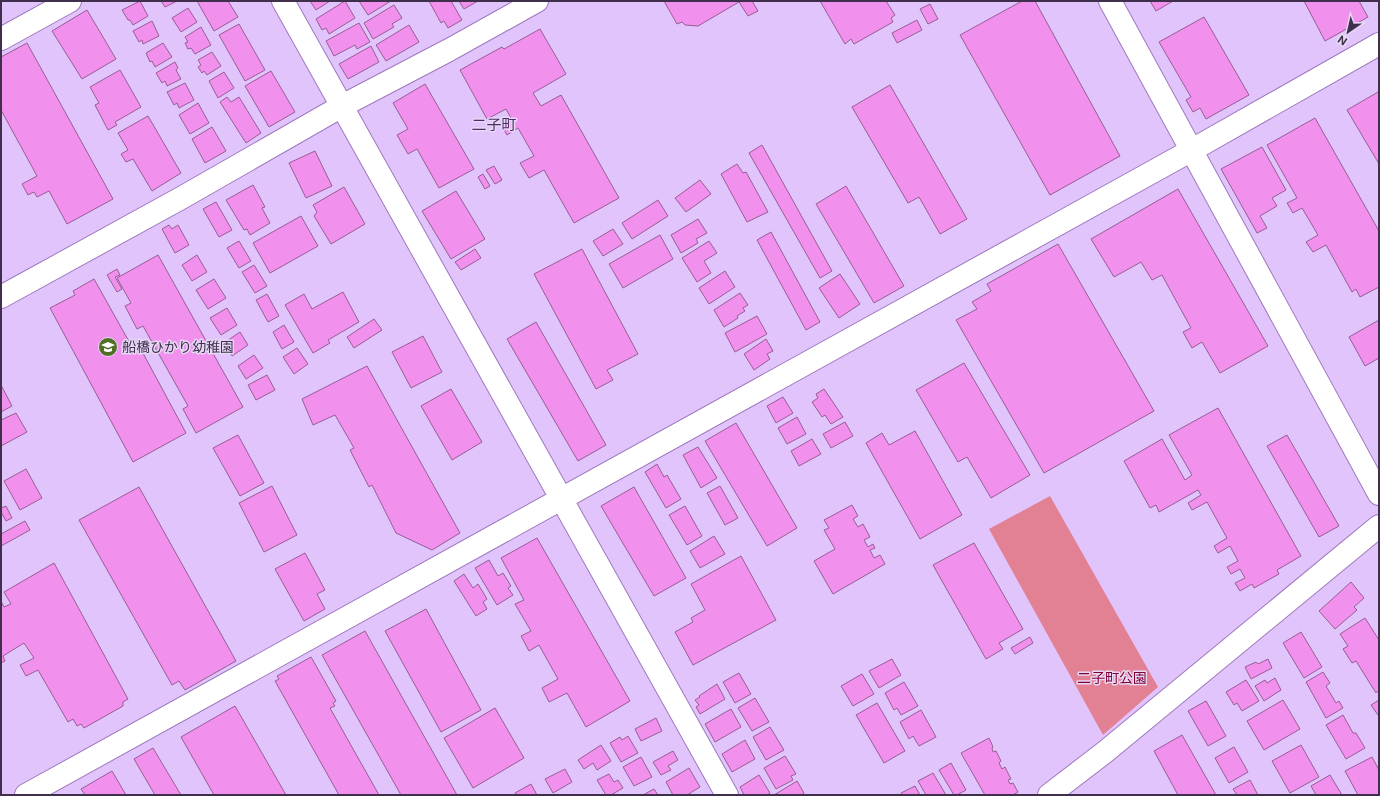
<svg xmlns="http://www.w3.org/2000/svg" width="1380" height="796" font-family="'Public Sans','Noto Sans JP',sans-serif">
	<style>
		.green { fill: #e28193 }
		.building { fill: #f190ed; stroke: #975d94 }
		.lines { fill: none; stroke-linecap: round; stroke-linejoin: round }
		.street-casing { stroke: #9e79bd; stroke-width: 24 }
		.street { stroke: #fff; stroke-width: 22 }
		.labels { text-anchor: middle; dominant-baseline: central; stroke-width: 3; stroke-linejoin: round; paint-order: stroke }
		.poi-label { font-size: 14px; fill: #3f2f4c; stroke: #e7d8f5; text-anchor: start }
		.park-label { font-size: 14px; fill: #7f0032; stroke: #e7d8f5 }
		.neighbourhood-label { font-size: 15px; fill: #502d6a; stroke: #e7d8f5 }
	</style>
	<rect width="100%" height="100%" fill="#e2c4fd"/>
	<polygon class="green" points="1050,496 1158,687 1103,735 989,529"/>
	<g class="building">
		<polygon points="140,1 148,16 133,25 130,20 128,20 122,10"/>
		<polygon points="161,1 177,1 165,7"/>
		<polygon points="197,1 228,1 238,17 214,31"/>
		<polygon points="310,1 330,1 316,10"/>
		<polygon points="345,1 355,18 329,34 326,28 322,30 316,19"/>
		<polygon points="359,1 391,1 368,15"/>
		<polygon points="429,1 451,1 462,20 448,28 444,21 441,23"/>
		<polygon points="459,1 478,1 464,9"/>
		<polygon points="664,1 752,1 758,11 748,16 739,2 698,26 685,25 682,22 677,24"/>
		<polygon points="820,1 886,1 895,15 891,18 893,22 854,44 851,39 845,44"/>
		<polygon points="1022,1 1035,1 1120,156 1050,195 960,35"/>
		<polygon points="1150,1 1173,1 1156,11"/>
		<polygon points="1304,1 1359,1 1368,17 1325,41"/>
		<polygon points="930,4 938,19 928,24 920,9"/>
		<polygon points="394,5 402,18 392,24 394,27 373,39 364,23"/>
		<polygon points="188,8 197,22 181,32 172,18"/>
		<polygon points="87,10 116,59 82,79 52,31"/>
		<polygon points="1204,17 1249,95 1206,119 1200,108 1193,112 1186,100 1191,97 1159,42"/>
		<polygon points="917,20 922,30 897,43 892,33"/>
		<polygon points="152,21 159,36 143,44 142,40 139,42 133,31"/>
		<polygon points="359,23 370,42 357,49 355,45 334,56 326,41"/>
		<polygon points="239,24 265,70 245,81 219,35"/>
		<polygon points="409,25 419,42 386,61 376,45"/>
		<polygon points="201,27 211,45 195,54 191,48 188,49 185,43 188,42 185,37"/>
		<polygon points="540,29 566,74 533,93 541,106 561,95 619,198 574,223 544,170 529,178 520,163 534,156 518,128 507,135 502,126 512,120 506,109 487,119 460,70 502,47 504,49"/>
		<polygon points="27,43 113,199 67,224 49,191 37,197 34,192 28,195 22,184 37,176 1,110 1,57"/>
		<polygon points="163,43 172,57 155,67 152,61 150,62 146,53"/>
		<polygon points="371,46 379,62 348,79 339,64"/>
		<polygon points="212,52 221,66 207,75 204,71 202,73 198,67 201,65 198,60"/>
		<polygon points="175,62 178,68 176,70 181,79 167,86 165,81 162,83 156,73"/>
		<polygon points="120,70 141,107 115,122 117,125 108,130 95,105 99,103 90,87"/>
		<polygon points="271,71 295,112 269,127 245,86"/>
		<polygon points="224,72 234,88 218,98 209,81"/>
		<polygon points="185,83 194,100 179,108 177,103 174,105 167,92"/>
		<polygon points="425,84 474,169 439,188 417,149 408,154 397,135 408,129 393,103"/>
		<polygon points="890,85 967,219 940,234 919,197 908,203 852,107"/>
		<polygon points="1378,92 1379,94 1379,164 1347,110"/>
		<polygon points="227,97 231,102 239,97 261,133 246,143 220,102"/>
		<polygon points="198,103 209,123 190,134 179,115"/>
		<polygon points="148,116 181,173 152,191 133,159 126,162 121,154 128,150 118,133"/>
		<polygon points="1315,118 1379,231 1379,287 1360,297 1356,289 1352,292 1326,245 1313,252 1306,242 1318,235 1302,208 1293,213 1287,203 1297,198 1267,145"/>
		<polygon points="212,127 226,151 205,163 192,139"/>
		<polygon points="762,145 832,271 820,278 749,153"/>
		<polygon points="1262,147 1286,190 1272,198 1277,206 1260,216 1267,228 1257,233 1221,169"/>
		<polygon points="315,151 332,186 306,198 289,163"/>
		<polygon points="737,164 743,173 746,172 768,212 747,222 721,174"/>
		<polygon points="494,166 502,180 495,184 486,170"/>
		<polygon points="483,174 490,186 485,189 478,177"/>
		<polygon points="700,180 711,194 686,212 675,198"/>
		<polygon points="253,185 265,207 262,208 270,223 250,235 247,229 244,230 226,200"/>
		<polygon points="846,186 904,286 874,303 816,204"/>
		<polygon points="344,187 365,224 331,244 314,216 317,212 313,205"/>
		<polygon points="1178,189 1268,346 1220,373 1202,342 1192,348 1183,332 1191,328 1162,275 1152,280 1141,262 1114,277 1091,239"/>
		<polygon points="456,191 485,239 451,259 422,211"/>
		<polygon points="658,200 668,216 632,239 622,223"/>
		<polygon points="216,202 232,230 219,237 203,209"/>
		<polygon points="301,216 318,246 270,273 253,243"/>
		<polygon points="698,219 707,233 696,239 698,243 681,253 671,235"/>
		<polygon points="169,225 172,229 178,225 189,245 175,253 162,229"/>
		<polygon points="613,229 623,244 603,256 593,241"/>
		<polygon points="771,232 820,322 806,330 757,240"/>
		<polygon points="660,235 673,259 623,288 609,264"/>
		<polygon points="239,241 251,261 239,268 227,248"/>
		<polygon points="709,241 717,253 704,261 711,273 697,282 682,258"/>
		<polygon points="1058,244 1154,411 1044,473 956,320 977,309 972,302 991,291 987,284"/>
		<polygon points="475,249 481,258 461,270 455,262"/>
		<polygon points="582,249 638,354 607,370 613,380 596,389 534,274"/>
		<polygon points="158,255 243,407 196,433 183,409 188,406 143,326 137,329 125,306 131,303 117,278"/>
		<polygon points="197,255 207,272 192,281 182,265"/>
		<polygon points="254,265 267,286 255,293 242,272"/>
		<polygon points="117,269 120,275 115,277 122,289 117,292 107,275"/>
		<polygon points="725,271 735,287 709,304 699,288"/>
		<polygon points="840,274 860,304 839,318 819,288"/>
		<polygon points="94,279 131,345 137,342 186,433 133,462 50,308 75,295 73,291"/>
		<polygon points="214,279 226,298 208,309 196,290"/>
		<polygon points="343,292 359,322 328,340 330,343 313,353 285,305 304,294 312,309"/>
		<polygon points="740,293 748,305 743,308 745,311 737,316 738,318 724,327 714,310"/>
		<polygon points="267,294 279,316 268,322 256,300"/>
		<polygon points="227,308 237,325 221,335 210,318"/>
		<polygon points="757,316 767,334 735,352 725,333"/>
		<polygon points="374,319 382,330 354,348 347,337"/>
		<polygon points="1379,320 1379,358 1365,366 1349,337"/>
		<polygon points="536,322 606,445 578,461 507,339"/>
		<polygon points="284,325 294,342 282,349 273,332"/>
		<polygon points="240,332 248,345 232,356 224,343"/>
		<polygon points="423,336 442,372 411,388 392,352"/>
		<polygon points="766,339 773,351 767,354 770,359 754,370 744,354"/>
		<polygon points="297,348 308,364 294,374 283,357"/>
		<polygon points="254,355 263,368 246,379 238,366"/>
		<polygon points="964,363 1030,475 991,498 967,457 958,462 916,390"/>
		<polygon points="367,366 460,533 432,550 396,533 372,485 369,487 350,450 354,448 335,415 313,425 302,399"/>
		<polygon points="267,375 275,390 256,400 248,385"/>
		<polygon points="1,385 12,406 1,412"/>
		<polygon points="451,389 482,442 452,460 421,406"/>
		<polygon points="824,389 843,417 831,424 825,415 822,417 812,402 818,398 816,394"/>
		<polygon points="783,397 793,413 776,423 767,406"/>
		<polygon points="1218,408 1301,556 1277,570 1279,574 1254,588 1252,584 1240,591 1235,583 1245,578 1240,569 1231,574 1227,567 1238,561 1230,546 1218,553 1214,546 1227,538 1207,502 1192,510 1188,503 1201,495 1198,490 1159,512 1156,505 1150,508 1124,461 1162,439 1185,480 1192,475 1169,435"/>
		<polygon points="16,413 27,432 1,446 1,420"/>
		<polygon points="797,417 806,434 787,444 778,428"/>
		<polygon points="845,422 853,436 831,448 823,434"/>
		<polygon points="736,423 797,528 767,546 705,441"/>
		<polygon points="915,431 962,515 920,539 866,443 882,433 889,445"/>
		<polygon points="238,435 264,483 240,496 213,448"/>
		<polygon points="1287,435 1339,526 1319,537 1267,446"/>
		<polygon points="812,439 821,454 799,466 791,451"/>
		<polygon points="698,447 717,478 701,488 683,455"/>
		<polygon points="657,464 664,477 667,475 681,499 666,508 645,472"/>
		<polygon points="26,469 42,498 20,510 4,481"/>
		<polygon points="272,486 297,535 264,552 239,503"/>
		<polygon points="720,486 738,518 725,525 707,493"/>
		<polygon points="139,487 236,661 185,690 179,681 172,685 79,520"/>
		<polygon points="634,487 686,578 654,596 601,506"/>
		<polygon points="852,505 858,516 853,519 858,527 863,524 870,537 864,540 868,547 873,544 875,548 870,550 874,558 880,555 885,564 833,594 814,561 835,549 824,530 829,528 824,520"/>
		<polygon points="6,506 12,518 6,521 1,512 1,508"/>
		<polygon points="685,506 702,536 687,545 669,515"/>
		<polygon points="25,521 30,530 1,546 1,534"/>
		<polygon points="714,536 725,554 700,568 690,551"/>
		<polygon points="537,538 630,701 586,727 567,693 549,702 542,688 558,679 539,645 529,651 521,636 531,631 515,604 524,600 501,558"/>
		<polygon points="974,543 1023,629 999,643 1003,649 986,659 933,565"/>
		<polygon points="305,553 325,590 317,594 325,609 304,621 275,569"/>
		<polygon points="741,556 776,620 693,665 675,632 693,622 691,618 705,610 691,584"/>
		<polygon points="489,560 498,576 503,573 511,586 508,588 513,595 497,605 475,568"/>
		<polygon points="54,563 128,699 123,702 123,706 84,728 81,724 77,726 73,719 68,722 38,670 26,676 20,665 34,658 24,643 3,656 5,661 1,663 1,601 4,607 11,604 4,592"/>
		<polygon points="464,574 473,588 478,584 487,599 483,602 487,609 476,616 454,581"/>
		<polygon points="1351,582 1364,598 1354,607 1357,610 1335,629 1319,611"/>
		<polygon points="426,609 481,710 441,732 385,631"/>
		<polygon points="1365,618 1379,640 1379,690 1376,693 1356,661 1352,663 1343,649 1348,646 1340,634"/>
		<polygon points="365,631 457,795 401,795 322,655"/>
		<polygon points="1301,632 1322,667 1304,678 1283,643"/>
		<polygon points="1030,637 1033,643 1015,654 1011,648"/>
		<polygon points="311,657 336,701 333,703 335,706 330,708 379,795 339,795 275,681 279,679 277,676"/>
		<polygon points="892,659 901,675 879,688 869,671"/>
		<polygon points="1268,659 1272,668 1251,679 1245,667 1256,662 1258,664"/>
		<polygon points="1323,672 1330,683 1326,686 1336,703 1339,701 1343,708 1326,718 1306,682"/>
		<polygon points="739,673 751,694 735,703 723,682"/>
		<polygon points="862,674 874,694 853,706 841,686"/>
		<polygon points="1275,678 1281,690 1264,701 1255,686 1265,680 1267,683"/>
		<polygon points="1246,680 1259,701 1242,711 1237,703 1234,705 1226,692"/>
		<polygon points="904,682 918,706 901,715 897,708 894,710 885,693"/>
		<polygon points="717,684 725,699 700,714 696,707 699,705 695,700 700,697 699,696"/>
		<polygon points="755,698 769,722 752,731 738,708"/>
		<polygon points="1283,700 1300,729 1264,750 1247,721"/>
		<polygon points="1379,700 1379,715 1378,715 1371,705"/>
		<polygon points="1206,701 1226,736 1208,746 1188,711"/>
		<polygon points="877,703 905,751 884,763 856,715"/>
		<polygon points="235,706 286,795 214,795 181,737"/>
		<polygon points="495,708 524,758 473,788 444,738"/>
		<polygon points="731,709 741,727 715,742 705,724"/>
		<polygon points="921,710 936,737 919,746 913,736 909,739 900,722"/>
		<polygon points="1343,715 1353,733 1356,733 1365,748 1346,759 1326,725"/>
		<polygon points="656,718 662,731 641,741 635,729"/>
		<polygon points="770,727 784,750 766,760 753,737"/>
		<polygon points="1182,735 1216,795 1178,795 1154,751"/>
		<polygon points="628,736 638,753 621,762 610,743 620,737 622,740"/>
		<polygon points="989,738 993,747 992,748 993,752 996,751 1001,761 999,763 1002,769 1005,767 1011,779 1008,780 1010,784 1013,783 1018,792 1013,795 985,795 961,753"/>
		<polygon points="745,740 755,759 732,772 722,754"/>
		<polygon points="601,745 611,761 597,770 593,763 584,769 578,760"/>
		<polygon points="1301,745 1319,777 1290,793 1272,761"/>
		<polygon points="1234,747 1248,772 1229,783 1215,758"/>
		<polygon points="153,748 181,795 155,795 134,759"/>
		<polygon points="673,751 678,760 668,766 671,770 661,775 653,762"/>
		<polygon points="785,756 796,774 791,776 793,780 776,789 764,768"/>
		<polygon points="641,757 652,777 634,786 623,767"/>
		<polygon points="1372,757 1379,770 1379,795 1358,795 1345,771"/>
		<polygon points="951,763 966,790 957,795 954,795 939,770"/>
		<polygon points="689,768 700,787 687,795 673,795 666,782"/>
		<polygon points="565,769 572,782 553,793 545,779"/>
		<polygon points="112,771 126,795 85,795 81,789"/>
		<polygon points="933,773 946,795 926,795 918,781"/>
		<polygon points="609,774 614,782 618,780 623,788 611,795 606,795 597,780"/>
		<polygon points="759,775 770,793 767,795 744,795 740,787"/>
		<polygon points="1330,775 1342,795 1316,795 1311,786"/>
		<polygon points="1250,780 1258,795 1237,795 1233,789"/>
		<polygon points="797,781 804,793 801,795 774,795"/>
		<polygon points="531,784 537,795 516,795 515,793"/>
		<polygon points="915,786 920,795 902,795 901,793"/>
		<polygon points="654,789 658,795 643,795"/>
	</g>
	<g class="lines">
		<defs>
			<g id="street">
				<polyline points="283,1 727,795"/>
				<polyline points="1110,1 1379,494"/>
				<polyline points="1,39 70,1"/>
				<polyline points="1,297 183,197 342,106 449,50 537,1"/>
				<polyline points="26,795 1192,150 1379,44"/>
				<polyline points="1049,795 1105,752 1379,526"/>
			</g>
		</defs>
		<use href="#street" class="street-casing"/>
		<use href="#street" class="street"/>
	</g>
	<defs>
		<symbol id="school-disc" viewBox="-11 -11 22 22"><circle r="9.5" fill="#517025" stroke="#e7d8f5"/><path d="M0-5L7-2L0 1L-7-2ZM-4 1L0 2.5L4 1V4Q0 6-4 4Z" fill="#fff"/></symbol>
	</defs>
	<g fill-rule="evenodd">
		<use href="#school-disc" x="97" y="336" width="22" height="22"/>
	</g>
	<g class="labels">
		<g class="poi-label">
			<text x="122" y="347">船橋ひかり幼稚園</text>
		</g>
		<g class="park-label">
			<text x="1112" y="678">二子町公園</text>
		</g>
		<g class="neighbourhood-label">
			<text x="494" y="124">二子町</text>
		</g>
	</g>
	<rect width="1380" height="796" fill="none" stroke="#3f2f4c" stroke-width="4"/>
	<g transform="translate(1348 32) rotate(214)" stroke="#e7d8f5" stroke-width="3" paint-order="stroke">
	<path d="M0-3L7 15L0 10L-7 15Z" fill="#3f2f4c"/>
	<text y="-6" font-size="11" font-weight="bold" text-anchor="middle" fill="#3f2f4c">N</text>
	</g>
</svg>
